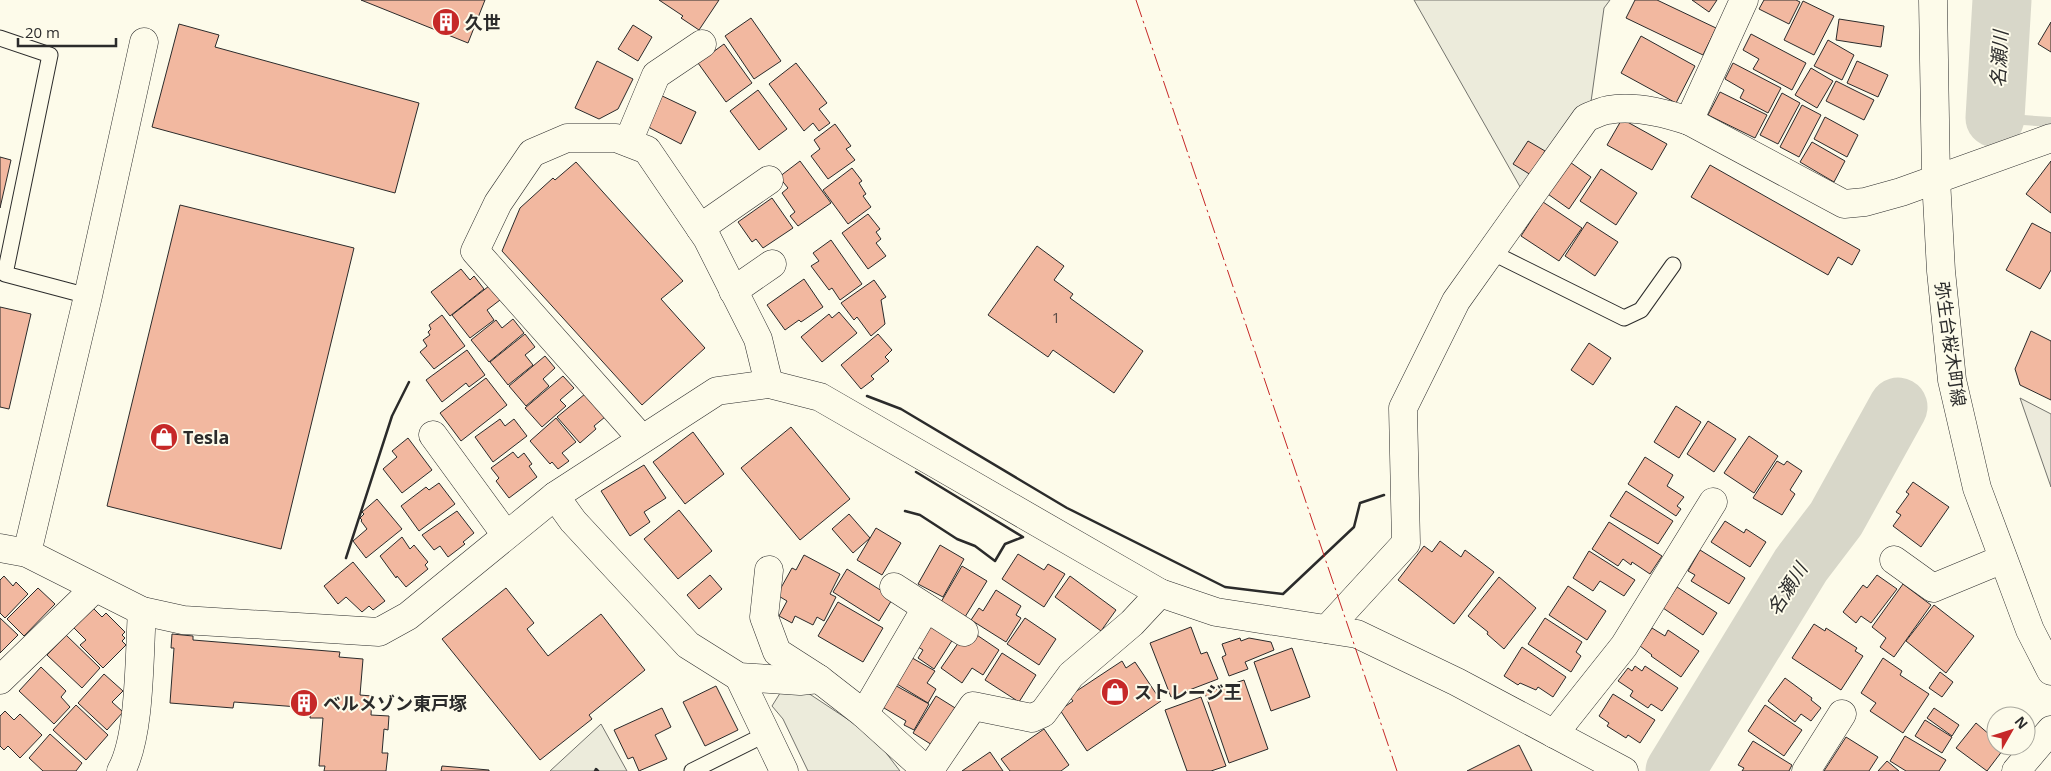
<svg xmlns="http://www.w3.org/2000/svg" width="2051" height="771" font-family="'Open Sans','Noto Sans JP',sans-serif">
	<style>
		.green { fill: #ecebdb; stroke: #74746e }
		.parking { fill: #eceadb; stroke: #74746e }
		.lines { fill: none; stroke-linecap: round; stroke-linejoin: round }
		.stream { stroke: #d8d7c9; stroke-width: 10 }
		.river { stroke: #d8d7c9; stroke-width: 59 }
		.building { fill: #f2b8a0; stroke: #2b2b2b }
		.service-casing { stroke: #2b2b2b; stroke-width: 17 }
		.minor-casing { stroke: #2b2b2b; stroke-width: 29 }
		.tertiary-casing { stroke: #2b2b2b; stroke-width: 29 }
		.secondary-casing { stroke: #2b2b2b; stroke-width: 29 }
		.service { stroke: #fdfbea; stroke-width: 15 }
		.minor { stroke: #fdfbea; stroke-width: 28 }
		.tertiary { stroke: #fdfbea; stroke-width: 28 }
		.secondary { stroke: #fdfbea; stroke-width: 28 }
		.wall { stroke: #2b2b2b; stroke-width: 2.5 }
		.power { stroke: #c62828; stroke-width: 1; stroke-dasharray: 18 4 2.5 4; stroke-linecap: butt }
		.labels { text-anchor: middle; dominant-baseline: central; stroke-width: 4; stroke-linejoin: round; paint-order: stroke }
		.number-label { font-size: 15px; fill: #5d4e48 }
		.poi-label { font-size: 18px; font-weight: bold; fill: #2b2b2b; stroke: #fdfbea; text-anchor: start }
		.street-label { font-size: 18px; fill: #2b2b2b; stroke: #fdfbea }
		.water-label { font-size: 19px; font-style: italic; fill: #2b2b2b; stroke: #fdfbea }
	</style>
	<rect width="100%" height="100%" fill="#fdfbea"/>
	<g class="green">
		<polygon points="1414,0 1610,0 1604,8 1590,109 1523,192"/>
		<polygon points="782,690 805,691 873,736 900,771 808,771 783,719 772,706"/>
		<polygon points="601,724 627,771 550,771"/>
	</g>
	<polygon class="parking" points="2020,398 2051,414 2051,487"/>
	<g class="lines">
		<polyline class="stream" points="1995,118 2051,122"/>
		<g class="river">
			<polyline points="1995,118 2002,0"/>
			<polyline points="1675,771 1801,565 1836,519 1898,407"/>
		</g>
	</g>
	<g class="building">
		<polygon points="361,0 485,0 468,43"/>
		<polygon points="659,0 719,0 699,30 681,18 683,16"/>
		<polygon points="1635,0 1657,0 1716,28 1703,55 1626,18"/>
		<polygon points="1692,0 1717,0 1709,12"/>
		<polygon points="1764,0 1796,0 1800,2 1789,24 1759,9"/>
		<polygon points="1803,1 1834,16 1814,55 1784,40"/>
		<polygon points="751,18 781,61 754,79 725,36"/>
		<polygon points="1839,19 1884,26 1881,47 1836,40"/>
		<polygon points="2051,22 2051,52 2038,44"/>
		<polygon points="179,24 219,35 215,47 419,103 395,193 152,127"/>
		<polygon points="633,25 652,37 638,61 618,49"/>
		<polygon points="1751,34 1806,63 1792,90 1753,69 1759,59 1743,50"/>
		<polygon points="1641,36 1695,66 1676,103 1621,73"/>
		<polygon points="1828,40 1854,55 1842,80 1814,66"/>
		<polygon points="724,44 752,83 726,102 698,63"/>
		<polygon points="597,61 633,79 618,109 599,119 575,108"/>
		<polygon points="1857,61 1888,75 1878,97 1847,83"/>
		<polygon points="796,63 827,103 819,109 830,123 819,131 813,123 804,131 769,84"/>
		<polygon points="1733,63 1781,88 1768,113 1740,98 1744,90 1725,79"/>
		<polygon points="1811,68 1833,81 1817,108 1795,95"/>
		<polygon points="1836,81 1874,100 1864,120 1826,101"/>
		<polygon points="758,90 787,129 759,150 730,111"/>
		<polygon points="1720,92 1767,115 1755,138 1708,115"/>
		<polygon points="1782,93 1800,103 1778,144 1760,135"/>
		<polygon points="658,94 696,112 681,144 650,128 646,119"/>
		<polygon points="1802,105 1821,115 1799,157 1780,147"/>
		<polygon points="1825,117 1858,135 1847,157 1814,139"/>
		<polygon points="1622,119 1667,144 1652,170 1607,145"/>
		<polygon points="835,124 851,146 846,149 855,160 828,179 811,156 820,149 814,140"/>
		<polygon points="1528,141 1545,151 1531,175 1513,164"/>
		<polygon points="1812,142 1845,161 1834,182 1800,162"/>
		<polygon points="0,157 11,160 0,208"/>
		<polygon points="1567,160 1591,177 1569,209 1545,192"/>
		<polygon points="800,161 831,203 798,226 790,216 795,212 782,193 788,188 779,177"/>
		<polygon points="2051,161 2051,213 2026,194"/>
		<polygon points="576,162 683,281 661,299 705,348 642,405 502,251 520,208 553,178 555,180"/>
		<polygon points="1710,165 1860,250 1852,265 1838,257 1828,275 1691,197"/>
		<polygon points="852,168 862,181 859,183 866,194 863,196 871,207 848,224 823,190"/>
		<polygon points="1601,169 1637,193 1616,225 1580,201"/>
		<polygon points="772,198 793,228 763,248 756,239 752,242 738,222"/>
		<polygon points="1543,202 1582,228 1559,261 1521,236"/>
		<polygon points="180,205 354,248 281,549 107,506"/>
		<polygon points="868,214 880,229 876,232 881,239 876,243 886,256 868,269 842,233"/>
		<polygon points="1587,222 1618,242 1595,276 1565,256"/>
		<polygon points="2032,223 2051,233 2051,270 2040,289 2006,270"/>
		<polygon points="831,240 862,284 840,300 832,288 829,290 811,266 819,261 813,253"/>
		<polygon points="1037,246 1064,266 1054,280 1073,294 1070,298 1143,351 1114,393 1053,350 1048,357 988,315"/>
		<polygon points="461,269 470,280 474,276 484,289 450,316 431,292"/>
		<polygon points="804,279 823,307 801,322 799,320 785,330 767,305"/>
		<polygon points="874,280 886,297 881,300 885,324 871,336 857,317 854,320 841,303"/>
		<polygon points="489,286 500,300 487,310 494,320 470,338 452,315"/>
		<polygon points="0,307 31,314 9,409 0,407"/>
		<polygon points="839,312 857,333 822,362 801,337 829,314 832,318"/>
		<polygon points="442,315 465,346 434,369 420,352 427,346 423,340 430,335 428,332 431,329 429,325"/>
		<polygon points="513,319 524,333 489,362 471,340 496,320 502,328"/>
		<polygon points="2031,331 2051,341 2051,400 2020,385 2015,369"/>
		<polygon points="525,334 535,347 525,355 533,365 508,385 490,362"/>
		<polygon points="878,334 892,350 885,357 889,361 871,376 874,379 861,389 841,365"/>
		<polygon points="1589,343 1611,358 1593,385 1571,370"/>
		<polygon points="467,350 485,375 469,387 466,383 442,402 426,380"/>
		<polygon points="545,356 555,368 543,379 549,386 526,406 509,386"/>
		<polygon points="563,376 574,388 560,400 566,406 542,427 525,408"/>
		<polygon points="486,378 507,405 461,441 440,413"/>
		<polygon points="585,394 605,417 594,426 596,429 580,443 557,417"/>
		<polygon points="1676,406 1701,422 1679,458 1654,442"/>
		<polygon points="556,418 576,442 562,453 569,461 558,469 552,462 550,464 530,441"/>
		<polygon points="500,419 505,426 514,419 527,436 493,462 475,437"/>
		<polygon points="1708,421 1736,439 1714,472 1687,454"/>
		<polygon points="791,427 850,499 800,540 741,468"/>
		<polygon points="693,432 724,474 685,504 653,462"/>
		<polygon points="1749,436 1778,456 1754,493 1724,473"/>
		<polygon points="408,438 432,470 402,493 383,469 397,457 392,451"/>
		<polygon points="513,452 518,458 524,453 532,464 529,466 537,477 509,498 496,481 499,478 491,468"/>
		<polygon points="1645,457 1673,475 1667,486 1684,497 1677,506 1681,509 1676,516 1628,484"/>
		<polygon points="1777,461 1784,465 1787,461 1802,471 1790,490 1795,494 1782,515 1753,498"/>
		<polygon points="644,465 666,498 644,512 650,522 630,536 601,491"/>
		<polygon points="1913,482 1949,507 1921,547 1893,526 1901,515 1896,512 1909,494 1906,492"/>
		<polygon points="439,483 455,504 419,531 401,506 426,487 429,490"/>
		<polygon points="1626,491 1673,521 1658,544 1610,516"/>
		<polygon points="377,499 402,529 366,558 353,541 367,529 361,521 362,520 360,518 364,514 362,512"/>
		<polygon points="679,510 712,551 678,579 644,539"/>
		<polygon points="457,511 474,533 463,542 465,544 448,557 440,546 434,550 422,535"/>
		<polygon points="849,514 870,538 853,553 832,529"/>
		<polygon points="1725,521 1744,533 1746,529 1766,542 1750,567 1711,542"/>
		<polygon points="1609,522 1662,556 1650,574 1632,562 1631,565 1623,559 1618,566 1592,549"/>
		<polygon points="876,528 901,543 882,575 857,560"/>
		<polygon points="402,537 410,549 414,545 428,562 425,565 428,569 406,587 397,576 396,578 380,556"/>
		<polygon points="1440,541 1461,557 1465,550 1494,572 1454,624 1398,580 1424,546 1432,552"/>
		<polygon points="940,545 964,559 943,597 918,584"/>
		<polygon points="1700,550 1745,578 1729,604 1691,581 1695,575 1688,571"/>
		<polygon points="1589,551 1635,580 1624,596 1600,581 1593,591 1573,578"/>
		<polygon points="1018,554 1044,570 1048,564 1065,574 1044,607 1002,579"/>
		<polygon points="804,555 840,574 830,594 836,597 824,621 817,617 813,625 795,616 792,623 779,616 787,601 777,595 792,568 796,570"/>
		<polygon points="353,562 385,601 373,610 369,606 362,612 346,597 338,604 324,586"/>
		<polygon points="962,566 987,581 965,617 941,602"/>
		<polygon points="847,569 893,598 879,621 833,592"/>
		<polygon points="710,575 722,589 699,609 687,595"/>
		<polygon points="1877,575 1897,589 1871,623 1861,616 1856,623 1843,612 1863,585 1867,588"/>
		<polygon points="4,576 13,586 16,582 28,594 5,618 0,613 0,580"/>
		<polygon points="1070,576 1116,610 1101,631 1055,597"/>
		<polygon points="1499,577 1536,608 1504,649 1487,634 1488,632 1468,616"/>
		<polygon points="1903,584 1931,605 1894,657 1880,647 1886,638 1872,627"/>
		<polygon points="1568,586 1606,611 1587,640 1549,615"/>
		<polygon points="1677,587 1717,613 1703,635 1663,608"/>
		<polygon points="38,588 55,604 24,636 7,619"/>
		<polygon points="506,588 534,623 527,629 548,656 601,614 645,670 589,715 592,719 540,760 442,639"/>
		<polygon points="996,590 1021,606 1016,615 1021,618 1006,642 971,620 979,608 983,611"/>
		<polygon points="838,602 883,628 863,662 818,636"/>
		<polygon points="1934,605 1974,636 1946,673 1906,641"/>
		<polygon points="92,607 102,617 106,613 125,632 122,635 125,638 122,641 126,645 103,668 80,645 86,640 73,627"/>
		<polygon points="0,618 18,635 0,653"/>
		<polygon points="1025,618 1056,639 1039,665 1007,644"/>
		<polygon points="1545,618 1582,642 1576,652 1581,656 1571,672 1528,644"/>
		<polygon points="924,621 953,639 934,669 918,658 923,650 910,642"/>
		<polygon points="1814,624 1825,631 1826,628 1857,648 1855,651 1863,656 1841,690 1792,658"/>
		<polygon points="1191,627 1201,654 1207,652 1218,679 1171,697 1150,643"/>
		<polygon points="1652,628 1665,636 1668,630 1699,651 1681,677 1651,656 1652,655 1640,646"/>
		<polygon points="968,629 999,650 983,675 972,668 962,683 941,668"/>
		<polygon points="172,634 193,636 193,640 340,652 339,657 363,659 360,695 372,696 371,715 389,716 388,730 384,729 382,753 388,753 386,771 324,771 325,766 319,766 323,718 310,718 311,708 234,702 233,708 170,703 174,648 171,648"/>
		<polygon points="66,635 100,668 82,688 47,655"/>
		<polygon points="1240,638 1241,641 1249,638 1271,642 1274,650 1245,662 1248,669 1229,676 1222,657 1226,655 1222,644"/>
		<polygon points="1522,647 1566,677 1553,697 1538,687 1536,690 1520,683 1518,685 1504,676"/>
		<polygon points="1292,648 1310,697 1271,711 1254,662"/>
		<polygon points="1002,653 1036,675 1019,702 985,680"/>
		<polygon points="907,655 935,671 927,683 936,689 928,703 892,681"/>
		<polygon points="1883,658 1902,671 1900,675 1929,694 1903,733 1870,711 1876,703 1861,693"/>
		<polygon points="1122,661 1126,668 1135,662 1161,701 1087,751 1060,710 1073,701 1069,696"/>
		<polygon points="1635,666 1642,671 1645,666 1678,688 1662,711 1651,704 1648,708 1630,696 1633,691 1618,681 1628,668 1632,671"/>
		<polygon points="41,667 66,691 61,697 70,707 54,724 19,691"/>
		<polygon points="1940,672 1953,682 1942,697 1929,688"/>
		<polygon points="104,674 123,691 112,702 123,712 107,730 78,703"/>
		<polygon points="1785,678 1812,698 1811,700 1821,708 1811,721 1801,714 1795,722 1768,701"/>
		<polygon points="1244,680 1268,749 1229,763 1205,693"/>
		<polygon points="891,683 929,704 914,730 904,725 906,721 879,705"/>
		<polygon points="716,686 738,730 705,746 683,702"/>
		<polygon points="1613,694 1655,720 1640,743 1628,735 1626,738 1607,726 1609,723 1599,716"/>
		<polygon points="936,696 960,711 937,748 913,733"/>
		<polygon points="1201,697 1226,766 1211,771 1187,771 1165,710"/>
		<polygon points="76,705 108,735 86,760 53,730"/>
		<polygon points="1765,705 1802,730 1784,756 1748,731"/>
		<polygon points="662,708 671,727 655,735 667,759 639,771 633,757 628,759 614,730"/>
		<polygon points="1934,708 1959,725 1952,736 1927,718"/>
		<polygon points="5,711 14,720 20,714 42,735 20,758 8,746 4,750 0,746 0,716"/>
		<polygon points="1925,720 1952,737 1942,753 1915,736"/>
		<polygon points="1976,723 1990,735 1994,731 1996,733 1996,746 2006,746 1987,771 1956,748"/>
		<polygon points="1044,729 1069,765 1061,771 1010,771 1001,759"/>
		<polygon points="50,734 82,763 76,771 43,771 29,758"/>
		<polygon points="1905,736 1946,760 1939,771 1906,771 1890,761"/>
		<polygon points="1846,737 1878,757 1869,771 1824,771"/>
		<polygon points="1753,741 1792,765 1789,771 1742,771 1744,768 1738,765"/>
		<polygon points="1519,745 1532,771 1467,771"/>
		<polygon points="990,752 1003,771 962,771"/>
		<polygon points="1887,761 1899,771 1878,771"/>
		<polygon points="442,766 489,770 489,771 441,771"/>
	</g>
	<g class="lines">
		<defs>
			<g id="service">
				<polyline points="0,38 50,55 5,274 88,296"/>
				<polyline points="1491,252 1624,318 1641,310 1673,265"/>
				<polyline points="692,771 766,734"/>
			</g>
			<g id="minor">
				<polyline points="1689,121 1744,0"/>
				<polyline points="628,142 656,75 702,44"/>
				<polyline points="700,228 769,180"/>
				<polyline points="733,291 772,264"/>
				<polyline points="433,435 506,535"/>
				<polyline points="642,439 475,251 498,203 532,153 567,138 616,138 647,150 707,238 758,339 769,384"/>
				<polyline points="555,496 573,521 688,645 739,677 800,681 819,679"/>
				<polyline points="27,553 88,296 144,42"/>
				<polyline points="1894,560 1933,588 2003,559"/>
				<polyline points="769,570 764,617 777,652 819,679 864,714 927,771"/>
				<polyline points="894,587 964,632"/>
				<path d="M 1327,629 L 1406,543 L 1403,408 L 1456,301 L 1586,118 C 1593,115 1601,111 1608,110 C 1634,105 1665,113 1689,121 L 1844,204 L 1865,202 L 1901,192 L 2051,138"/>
				<polyline points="739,677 784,771"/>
				<polyline points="0,680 95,588"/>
				<polyline points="864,714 926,608"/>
				<polyline points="1554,734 1624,646 1713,502"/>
				<polyline points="929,771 973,706 1032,718 1043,713 1071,675 1132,623 1160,593"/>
				<polyline points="1806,771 1842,714"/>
			</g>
			<g id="tertiary">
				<polyline points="0,548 27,553 142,611 183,620 379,632 408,616 555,496 717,391 769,384 820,397 1160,593 1216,612 1357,634 1457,682 1624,771"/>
				<path d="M 121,771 C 141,735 139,653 142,611"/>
				<polyline points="2016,771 2051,730"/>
			</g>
			<polyline id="secondary" points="1933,0 1936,179 1941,271 1952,380 1977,488 2030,630 2051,671"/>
		</defs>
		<use href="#service" class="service-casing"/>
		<use href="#minor" class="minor-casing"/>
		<use href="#tertiary" class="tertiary-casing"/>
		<use href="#secondary" class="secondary-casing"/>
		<use href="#service" class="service"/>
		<use href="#minor" class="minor"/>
		<use href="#tertiary" class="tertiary"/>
		<use href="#secondary" class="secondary"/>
		<g class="wall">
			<polyline points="867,396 901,409 1067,508 1225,587 1283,594 1354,527 1360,503 1384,495"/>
			<polyline points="905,511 920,515 957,539 975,546 995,561 1005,544 1023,537 916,472"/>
			<polyline points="346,558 392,416 409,382"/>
			<polyline points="595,771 596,769 598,771"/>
		</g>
		<polyline class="power" points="1136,0 1397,771"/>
	</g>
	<defs>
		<symbol id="building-disc" viewBox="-11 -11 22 22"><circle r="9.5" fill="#c62828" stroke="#fdfbea"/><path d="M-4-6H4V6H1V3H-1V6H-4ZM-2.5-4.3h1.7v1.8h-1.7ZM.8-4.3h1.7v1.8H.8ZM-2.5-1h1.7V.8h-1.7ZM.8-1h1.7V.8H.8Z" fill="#fff"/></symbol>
		<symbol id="shop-disc" viewBox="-11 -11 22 22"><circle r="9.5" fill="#c62828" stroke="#fdfbea"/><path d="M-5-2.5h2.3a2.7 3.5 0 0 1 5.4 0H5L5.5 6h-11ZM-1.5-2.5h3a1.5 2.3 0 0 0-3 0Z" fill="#fff"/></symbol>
	</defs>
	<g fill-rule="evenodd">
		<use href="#building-disc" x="430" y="6" width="32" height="32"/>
		<use href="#shop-disc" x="148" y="421" width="32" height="32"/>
		<use href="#shop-disc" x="1099" y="676" width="32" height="32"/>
		<use href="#building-disc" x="288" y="687" width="32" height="32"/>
	</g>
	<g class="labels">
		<g class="number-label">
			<text x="1056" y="317">1</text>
		</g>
		<g class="poi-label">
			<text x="465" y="22">久世</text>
			<text x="183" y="437">Tesla</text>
			<text x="1134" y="692">ストレージ王</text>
			<text x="323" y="703">ベルメゾン東戸塚</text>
		</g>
		<g class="street-label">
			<text transform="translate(1951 344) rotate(82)">弥生台桜木町線</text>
		</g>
		<g class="water-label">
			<text transform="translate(1999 59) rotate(-87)">名瀬川</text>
			<text transform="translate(1787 589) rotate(-58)">名瀬川</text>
		</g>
	</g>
	<g transform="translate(2011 731) rotate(51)"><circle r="24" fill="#fdfbea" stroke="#a9a89e"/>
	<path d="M0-4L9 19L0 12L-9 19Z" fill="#c62828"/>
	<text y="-8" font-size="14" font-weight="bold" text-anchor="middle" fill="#2b2b2b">N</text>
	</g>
	<path d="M18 38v8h98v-8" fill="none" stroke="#2b2b2b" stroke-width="2.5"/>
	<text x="25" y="38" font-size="15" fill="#2b2b2b" stroke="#fdfbea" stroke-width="4" paint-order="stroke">20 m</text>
</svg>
